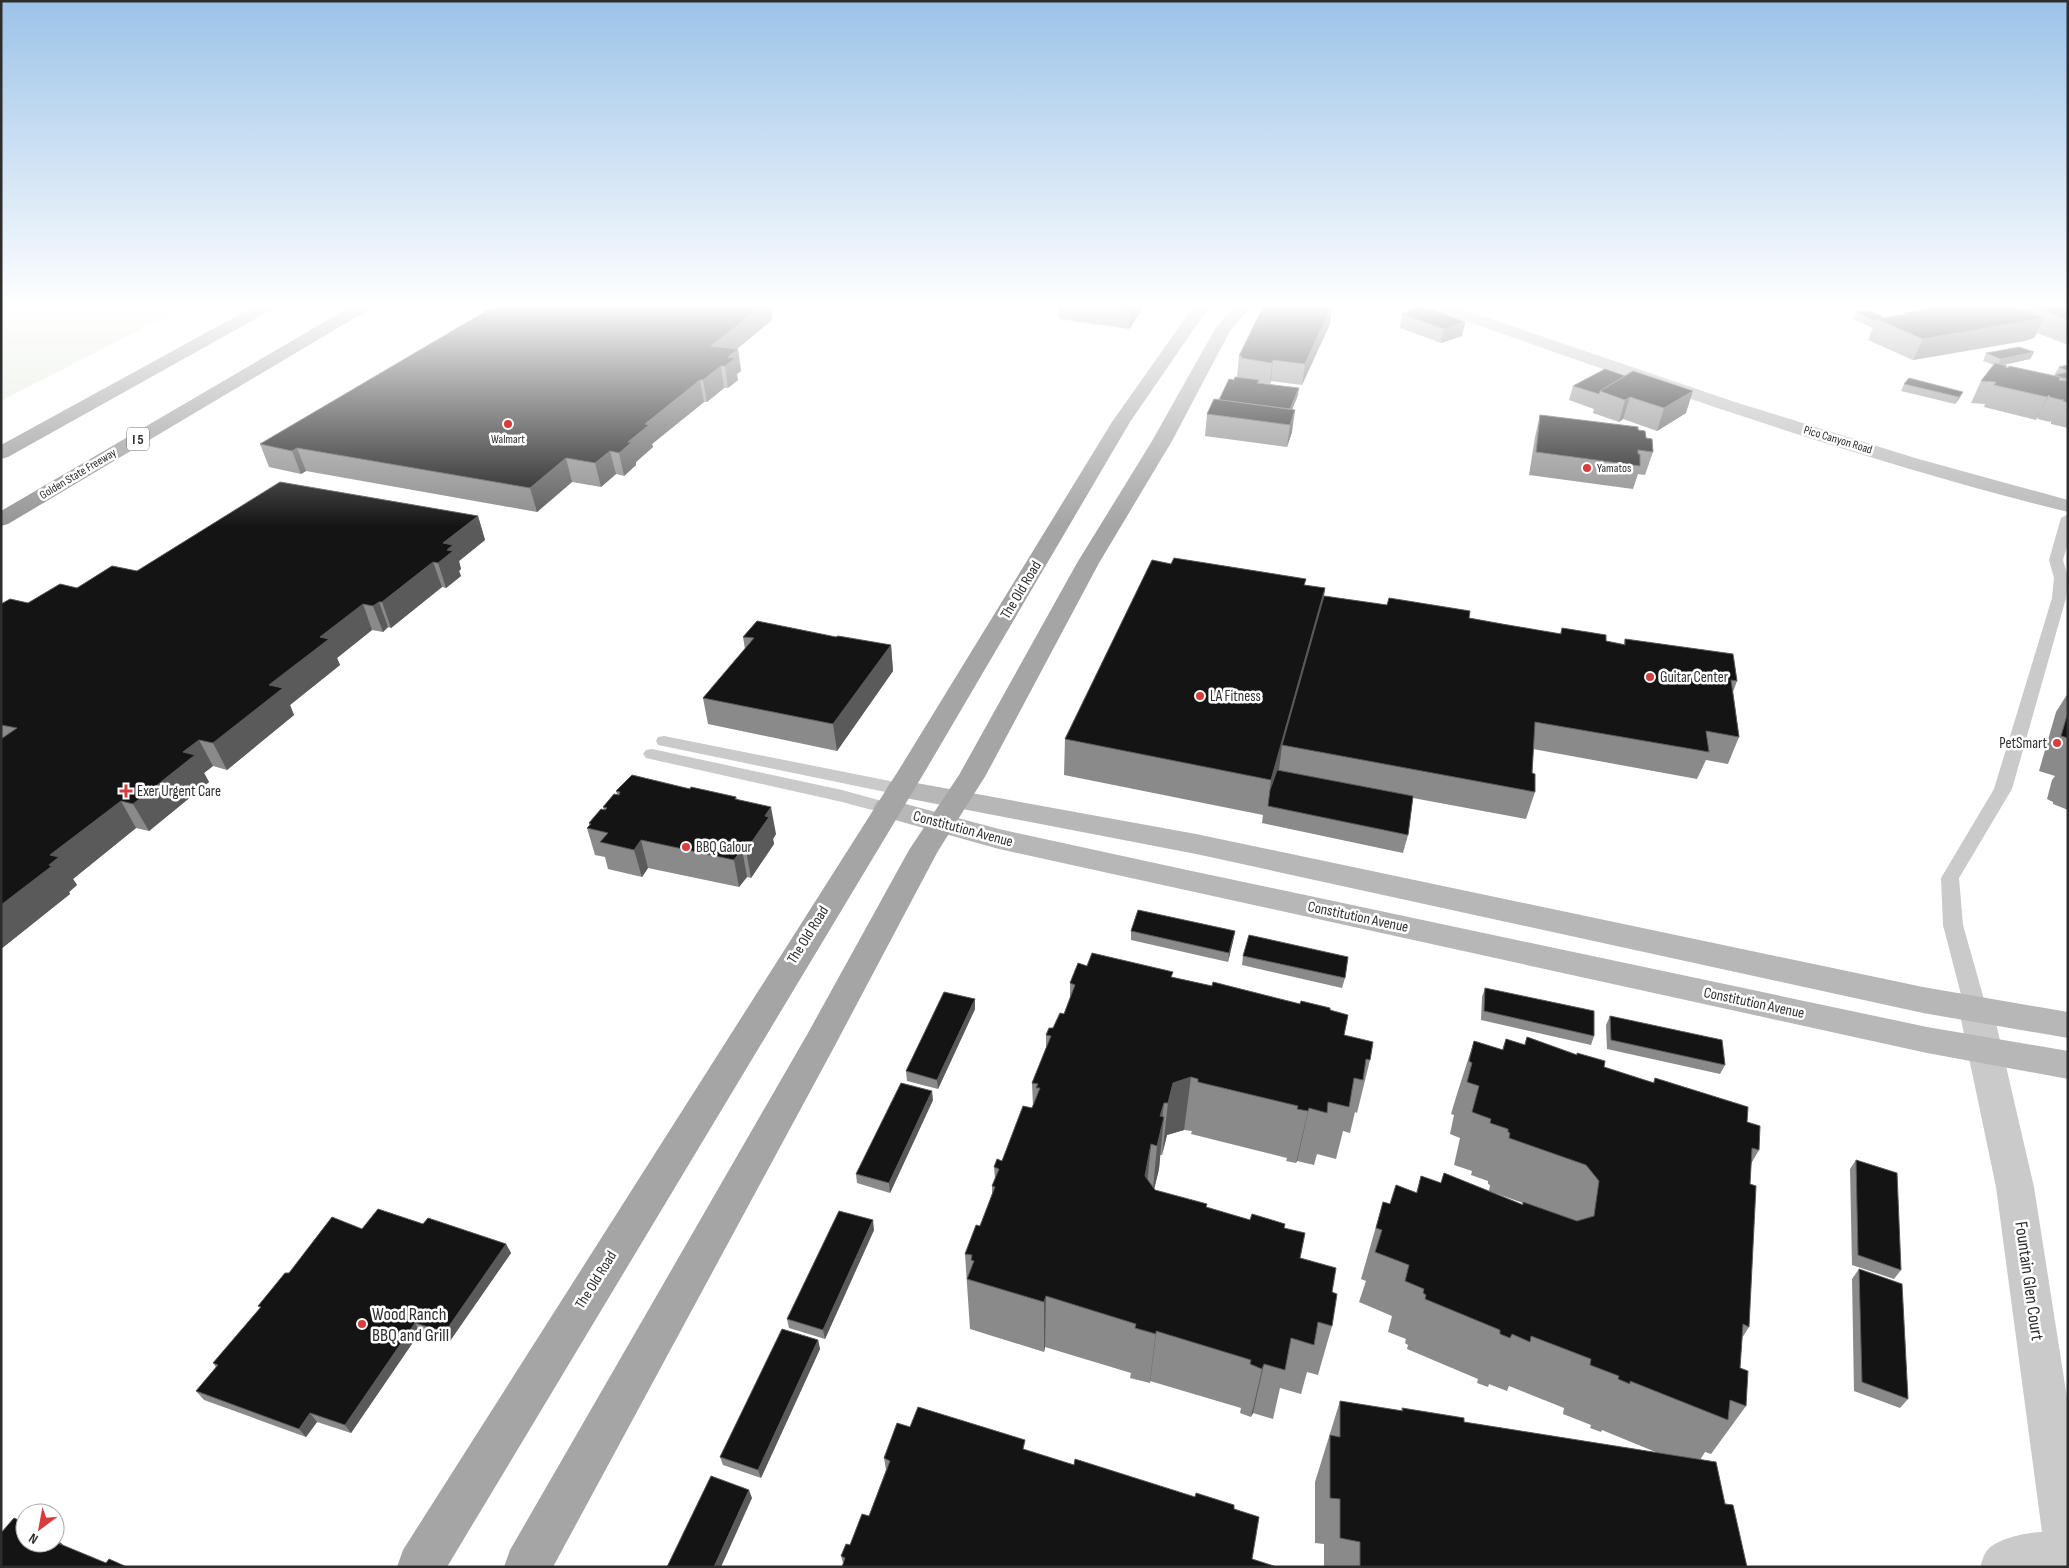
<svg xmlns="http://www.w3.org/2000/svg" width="2069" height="1568" font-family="'Sofia Sans Condensed',sans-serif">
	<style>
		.green { fill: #e2e9db }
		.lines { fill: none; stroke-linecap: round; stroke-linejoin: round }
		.service { fill: #cacaca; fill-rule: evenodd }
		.minor { fill: #cacaca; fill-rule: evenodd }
		.secondary { fill: #b7b7b7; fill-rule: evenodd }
		.primary { fill: #a5a5a5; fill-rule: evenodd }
		.motorway { fill: #949494; fill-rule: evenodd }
		.wall { fill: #8a8a8a }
		.shaded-wall { fill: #5a5a5a }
		.building { fill: #141414; stroke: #5a5a5a }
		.poi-dot { fill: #d63d3c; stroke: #fff; stroke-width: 2 }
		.labels { text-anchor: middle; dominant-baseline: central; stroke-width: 5; stroke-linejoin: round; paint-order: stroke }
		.far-poi-label { font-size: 12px; fill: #2d2d2d; stroke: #fff }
		.far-street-label { font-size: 12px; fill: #2d2d2d; stroke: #fff }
		.shield { fill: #fff; stroke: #6c6c6c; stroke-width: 1 }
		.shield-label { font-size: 14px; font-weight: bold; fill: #2d2d2d }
		.street-label { font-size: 15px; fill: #2d2d2d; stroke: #fff }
		.poi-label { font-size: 15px; fill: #2d2d2d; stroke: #fff; text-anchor: start }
		.near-street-label { font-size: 18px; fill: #2d2d2d; stroke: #fff }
		.near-poi-label { font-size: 18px; fill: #2d2d2d; stroke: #fff; text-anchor: start }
	</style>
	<rect width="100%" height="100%" fill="#fff"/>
	<polygon class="green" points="1,307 184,307 1,401"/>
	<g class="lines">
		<g class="service">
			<polygon points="2068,514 2068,543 2063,560 2068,577 2066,598 2012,789 1959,878 1963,925 1987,1010 1983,1016 1976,1018 1969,1016 1965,1010 1943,925 1941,878 1994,789 2052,598 2054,578 2049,560 2061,518"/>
			<polygon points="664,736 900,783 906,785 909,789 906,793 900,795 658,745 656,741 658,737"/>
			<polygon points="652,749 842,790 893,804 896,808 893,812 887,814 842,802 646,758 643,754 646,750"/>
		</g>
		<path class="minor" d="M 1976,997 L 1988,1001 L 1993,1010 L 2034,1187 L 2068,1404 L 2068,1567 L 1980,1567 C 1982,1562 1983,1556 1986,1552 C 1994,1539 2028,1532 2042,1532 L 1996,1187 L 1959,1010 L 1964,1001 Z"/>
		<g class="secondary">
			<path d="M 1432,307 L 1456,307 L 1732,401 L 1915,458 L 2068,500 L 2068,512 C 1853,459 1644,383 1434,310 Z"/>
			<polygon points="900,780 1196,834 1923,987 2068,1012 2068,1038 1923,1013 1196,854 890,795 886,789 890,783"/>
			<polygon points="887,799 999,829 1187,870 1927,1027 2068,1051 2068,1079 1927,1053 999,849 877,815 873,808 877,801"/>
		</g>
		<g class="primary">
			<polygon points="1193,307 1209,307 1130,422 927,768 447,1567 397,1567 403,1550 900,768 1112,422"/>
			<polygon points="1234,307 1251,307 1230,331 1172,441 1099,563 986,775 938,851 832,1051 553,1567 504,1567 510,1550 808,1033 909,850 959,775 1077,563 1152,441 1215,329"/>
		</g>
		<g class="motorway">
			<polygon points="253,307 273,307 271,310 8,457 1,459 1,445"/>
			<polygon points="350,307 370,307 368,310 8,524 1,526 1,511"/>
		</g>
	</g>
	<g class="wall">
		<polygon points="658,307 771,307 772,320 737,349 738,349 741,371 737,374 738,380 728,388 724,388 707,402 704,402 652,444 653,447 636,462 636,465 624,476 616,474 601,487 572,482 537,512 306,471 301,474 269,467 260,444"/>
		<polygon points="1058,307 1144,307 1129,329 1059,319 1059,317 1058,317"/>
		<polygon points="1263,307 1332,307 1330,324 1302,385 1271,381 1270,384 1258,383 1298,395 1292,410 1292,432 1287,447 1205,436 1207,414 1237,377 1239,356"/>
		<polygon points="1923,307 2068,307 2068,345 2037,333 2034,338 2024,341 1913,360 1868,340 1873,328 1853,319 1856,312 1885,318 1903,315 1904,313 1921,310"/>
		<polygon points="1402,314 1465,322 1462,336 1441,343 1400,328"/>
		<polygon points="2034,352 2030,359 2004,365 2006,367 2054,376 2056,374 2055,374 2059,367 2068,365 2068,428 2051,424 2051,421 2050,422 2038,419 2037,417 2036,420 1984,407 1985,404 1971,403 1981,381 1994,365 1983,361 1986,353"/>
		<polygon points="1605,369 1686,413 1657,431 1623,419 1619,422 1593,413 1594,409 1569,400 1573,386"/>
		<polygon points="1904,384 1963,392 1959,399 1955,404 1901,391"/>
		<polygon points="1540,415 1638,430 1646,438 1653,452 1645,475 1638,474 1633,489 1529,475 1535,437"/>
		<polygon points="478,516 485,540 459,561 461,569 459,571 461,576 446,588 442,587 391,628 388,627 383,632 372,630 337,658 340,665 290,705 294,715 227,770 213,766 204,773 209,782 149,831 136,828 73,879 77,885 69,892 70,894 1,949 1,604 28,603 77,588 137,571"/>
		<polygon points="1305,585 1325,588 1324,596 1469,618 1502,624 1560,634 1562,628 1606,641 1624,644 1625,639 1737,681 1733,692 1739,737 1728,764 1706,760 1697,779 1533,749 1532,773 1535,792 1526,819 1413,798 1408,835 1403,853 1262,823 1263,815 1064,775 1065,739"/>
		<polygon points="743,637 891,645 893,671 837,751 708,724 703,698 745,649"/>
		<polygon points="2068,693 2068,810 2053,804 2053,802 2047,799 2052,780 2055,776 2039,771 2056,712"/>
		<polygon points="690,789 736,797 737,799 776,834 773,839 774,844 751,878 747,877 739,887 648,868 642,877 608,869 605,857 595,855 587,828 589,826 589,823 604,810 603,807 617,794 616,791"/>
		<polygon points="1131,931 1235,931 1233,941 1228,962 1131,940"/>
		<polygon points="1243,956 1345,978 1342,988 1242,965"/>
		<polygon points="1087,966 1172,977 1212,986 1330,1010 1344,1035 1370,1060 1357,1113 1355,1112 1350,1133 1343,1131 1336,1159 1317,1154 1314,1165 1297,1161 1296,1163 1286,1161 1287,1158 1191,1134 1192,1131 1184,1130 1167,1135 1162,1155 1160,1155 1159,1169 1154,1189 1155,1190 1206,1207 1250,1220 1284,1228 1300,1258 1332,1292 1332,1326 1318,1375 1307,1372 1301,1394 1280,1388 1273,1419 1253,1413 1251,1417 1240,1413 1241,1408 1150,1381 1150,1383 1130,1378 1131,1373 1045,1347 1044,1352 970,1329 965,1254 980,1226 992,1194 992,1186 995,1179 994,1167 1002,1161 1033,1107 1032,1083 1046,1048 1046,1035 1053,1028 1064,1014 1070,998 1070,983"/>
		<polygon points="1485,988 1594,1036 1591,1045 1481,1020 1482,997"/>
		<polygon points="975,999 975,1009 938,1089 907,1081 906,1071"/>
		<polygon points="1610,1016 1725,1065 1720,1074 1607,1049 1606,1025"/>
		<polygon points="1527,1037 1577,1055 1577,1053 1604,1067 1653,1083 1655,1078 1747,1122 1759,1150 1751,1164 1750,1184 1749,1327 1742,1338 1740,1368 1746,1406 1711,1454 1705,1452 1700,1460 1725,1504 1747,1567 1324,1567 1324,1544 1315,1543 1315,1482 1340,1401 1401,1411 1402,1408 1464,1422 1658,1453 1602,1430 1601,1432 1590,1428 1591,1425 1563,1414 1564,1408 1509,1386 1507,1391 1489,1384 1488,1387 1477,1383 1478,1379 1407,1349 1408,1345 1405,1343 1406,1339 1388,1332 1392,1316 1359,1302 1366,1281 1361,1279 1383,1202 1390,1204 1416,1193 1421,1176 1441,1183 1444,1173 1522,1204 1523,1203 1489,1191 1490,1185 1488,1184 1488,1181 1471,1175 1472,1171 1454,1165 1460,1138 1450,1134 1454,1115 1451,1114 1457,1094 1474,1041 1502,1050 1506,1039 1524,1045"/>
		<polygon points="933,1100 890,1193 857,1183 856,1174"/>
		<polygon points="1856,1160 1901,1270 1894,1279 1852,1265 1850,1169"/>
		<polygon points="423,1224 506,1244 511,1253 450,1341 420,1332 351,1433 317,1422 306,1437 204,1400 196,1391 216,1367 213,1363 260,1308 258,1306 289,1273 362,1229"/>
		<polygon points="874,1230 825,1339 789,1328 787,1319"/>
		<polygon points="1859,1269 1908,1399 1900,1408 1854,1391 1852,1279"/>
		<polygon points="818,1340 820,1349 761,1478 723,1465 720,1457"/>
		<polygon points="910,1427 1025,1450 1074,1465 1195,1497 1234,1505 843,1563 841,1556 850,1545 869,1516 886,1470 884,1458"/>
	</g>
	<g class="shaded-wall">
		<polygon points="761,307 771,307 772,320 715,367 711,346"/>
		<polygon points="1131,307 1144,307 1129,329 1130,309"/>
		<polygon points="1331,307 1332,307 1330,324 1302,385 1305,364"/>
		<polygon points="2044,318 2034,338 2024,341 1913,360 1923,339"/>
		<polygon points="1465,322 1462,336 1441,343 1444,329"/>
		<polygon points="738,349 741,371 737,374 738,380 728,388 725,366 728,357"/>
		<polygon points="2034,352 2030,359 1997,366 2001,359"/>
		<polygon points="1273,360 1271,381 1270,384 1272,363"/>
		<polygon points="721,366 724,388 707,402 703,380"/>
		<polygon points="700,380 704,402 652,444 653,447 636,462 636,465 624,476 619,453 628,442 645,424"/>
		<polygon points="1299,388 1298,395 1286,424 1284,424"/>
		<polygon points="1693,391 1686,413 1657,431 1664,408"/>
		<polygon points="1963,392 1959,399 1955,404 1959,397"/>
		<polygon points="2049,395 2037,417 2036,420 2047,397"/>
		<polygon points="1630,397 1623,419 1619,422 1625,400"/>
		<polygon points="1295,410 1292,432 1287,447 1290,425"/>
		<polygon points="297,448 306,471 301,474 292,451"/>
		<polygon points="610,451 616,474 601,487 595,463"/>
		<polygon points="566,458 572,482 537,512 530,488"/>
		<polygon points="478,516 485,540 459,561 461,569 459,571 461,576 446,588 438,563 443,543"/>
		<polygon points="433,562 442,587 391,628 382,602"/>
		<polygon points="1325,588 1320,621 1282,745 1279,770 1268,806 1271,780"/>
		<polygon points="379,602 388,627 383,632 373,606"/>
		<polygon points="363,604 372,630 337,658 340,665 290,705 294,715 227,770 213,743 269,685 320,637"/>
		<polygon points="891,645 893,671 837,751 833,724"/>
		<polygon points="199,740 213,766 204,773 209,782 149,831 133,804 183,752"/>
		<polygon points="121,801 136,828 73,879 77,885 69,892 70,894 1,949 1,905 50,855"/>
		<polygon points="771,807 776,834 773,839 774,844 751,878 746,850 765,816"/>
		<polygon points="641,840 648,868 642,877 634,850"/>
		<polygon points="742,849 747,877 739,887 734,860"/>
		<polygon points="1235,931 1233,941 1228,962 1229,953"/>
		<polygon points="975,999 975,1009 938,1089 937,1080"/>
		<polygon points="1191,1077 1184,1130 1167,1135 1162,1155 1168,1103 1173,1083"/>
		<polygon points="932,1091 933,1100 890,1193 889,1183"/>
		<polygon points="1164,1103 1161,1128 1164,1117 1159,1169 1152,1198 1160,1116"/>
		<polygon points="1309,1108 1297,1161 1296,1163 1308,1111"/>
		<polygon points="1151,1144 1146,1196 1145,1176"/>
		<polygon points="873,1220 874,1230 825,1339 823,1330"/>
		<polygon points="506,1244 511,1253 450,1341 445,1332"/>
		<polygon points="1046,1296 1045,1347 1044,1352 1044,1302"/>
		<polygon points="415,1323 420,1332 351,1433 345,1425"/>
		<polygon points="1156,1331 1150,1381 1150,1383 1156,1334"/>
		<polygon points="818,1340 820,1349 761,1478 758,1470"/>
		<polygon points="1264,1364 1253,1413 1251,1417 1262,1369"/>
		<polygon points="310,1413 317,1422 306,1437 299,1429"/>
		<polygon points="749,1490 752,1498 721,1567 714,1567"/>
		<polygon points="55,1538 78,1557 55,1543"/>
	</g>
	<g class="building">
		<polygon points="493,307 761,307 711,346 738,349 728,357 735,358 725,366 721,366 703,380 700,380 645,424 649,425 628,442 632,442 619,453 610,451 595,463 566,458 530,488 297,448 292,451 260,444"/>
		<polygon points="1119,307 1131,307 1130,309"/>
		<polygon points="1263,307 1331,307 1305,364 1273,360 1272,363 1241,358 1242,356 1239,356"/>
		<polygon points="1415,307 1426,307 1465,322 1444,329 1402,314"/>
		<polygon points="1927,307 1940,307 1930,309"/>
		<polygon points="1940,307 2018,307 2044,318 2034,320 1923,339 1877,319 1907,314 1904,313"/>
		<polygon points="2034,307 2068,307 2068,320"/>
		<polygon points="1868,310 1885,318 1877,319 1876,321 1856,312"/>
		<polygon points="2019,347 2034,352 2001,359 1986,353"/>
		<polygon points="1995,363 2007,366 2005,367 2008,368 2009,366 2060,377 2059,380 2068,381 2068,403 2063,401 2063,399 2062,400 2050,397 2049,395 2047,397 1994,385 1996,382 1981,381"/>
		<polygon points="2068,365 2068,371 2059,367"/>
		<polygon points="1605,369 1625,376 1600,391 1599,394 1573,386"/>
		<polygon points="1633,371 1693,391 1664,408 1630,397 1625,400 1600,391"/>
		<polygon points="2067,372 2068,380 2055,375"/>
		<polygon points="1235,377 1259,380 1257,383 1299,388 1290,409 1219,400 1229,379 1234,380"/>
		<polygon points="1909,378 1963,392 1959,397 1904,384"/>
		<polygon points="1214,399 1295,410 1290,425 1207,414"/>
		<polygon points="1540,415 1638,427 1638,430 1645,431 1646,438 1652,439 1653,452 1638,450 1638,454 1640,454 1640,466 1536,452"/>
		<polygon points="280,482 478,516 443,543 453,545 447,550 453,551 438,563 433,562 382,602 379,602 373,606 363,604 320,637 329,639 269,685 283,688 213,743 199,740 183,752 195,755 133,804 121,801 50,855 59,857 49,865 52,866 1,905 1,739 17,728 1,725 1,604 10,599 28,603 60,584 77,588 112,566 137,571"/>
		<polygon points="1174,558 1306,579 1304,585 1325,588 1271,780 1065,739 1152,560 1171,564"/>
		<polygon points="1324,596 1387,605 1389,598 1470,611 1469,618 1502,624 1561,634 1562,628 1606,635 1606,641 1625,645 1625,639 1733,654 1737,681 1731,680 1739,737 1706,731 1709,752 1535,722 1532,773 1535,774 1535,792 1282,745"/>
		<polygon points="757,621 836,637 838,636 891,645 833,724 703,698 754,638 743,637"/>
		<polygon points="2068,712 2068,738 2061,736"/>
		<polygon points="1277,770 1413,796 1408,835 1268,806 1270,790"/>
		<polygon points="632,775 690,789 691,787 736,797 735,799 771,807 765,816 769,817 746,850 742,849 734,860 641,840 634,850 600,842 608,833 587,828 591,824 589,823 601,809 605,810 607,808 603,807 614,794 619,795 620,792 616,791"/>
		<polygon points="1138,910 1235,931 1229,953 1131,931"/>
		<polygon points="1249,935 1348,957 1345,978 1243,956"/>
		<polygon points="1092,953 1173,972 1171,977 1212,986 1213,982 1300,1004 1301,1001 1330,1008 1330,1010 1348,1015 1344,1035 1373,1042 1370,1060 1366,1059 1363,1080 1354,1078 1349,1107 1328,1102 1327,1113 1309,1108 1308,1111 1297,1109 1298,1106 1198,1082 1198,1079 1191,1077 1173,1083 1168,1103 1164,1103 1160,1116 1164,1117 1157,1146 1151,1144 1145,1176 1155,1190 1207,1204 1206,1207 1250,1220 1252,1214 1285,1224 1284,1228 1305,1233 1300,1258 1336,1268 1332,1292 1337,1294 1332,1326 1318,1322 1314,1345 1291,1338 1285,1370 1264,1364 1262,1369 1250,1364 1251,1360 1156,1331 1156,1334 1135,1328 1136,1324 1046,1296 1044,1302 967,1279 974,1261 971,1260 972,1255 965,1254 976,1225 980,1226 995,1187 992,1186 999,1169 994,1167 997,1159 1002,1161 1023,1106 1032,1108 1040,1088 1036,1088 1038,1084 1032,1083 1051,1036 1046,1035 1049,1028 1053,1028 1060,1013 1064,1014 1075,985 1070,983 1078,963 1087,966"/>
		<polygon points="1485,988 1594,1011 1594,1036 1484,1011"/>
		<polygon points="944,992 975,999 937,1080 906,1071"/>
		<polygon points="1610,1016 1722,1040 1725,1065 1611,1040"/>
		<polygon points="1527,1037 1577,1055 1577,1053 1605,1061 1604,1067 1654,1083 1655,1078 1748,1107 1747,1122 1760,1126 1759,1150 1752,1148 1750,1184 1756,1186 1749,1327 1743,1324 1740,1368 1748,1371 1746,1406 1730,1400 1728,1420 1630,1381 1630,1384 1618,1379 1619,1376 1590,1365 1591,1359 1531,1336 1530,1342 1512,1334 1510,1338 1500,1334 1500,1330 1425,1299 1426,1295 1423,1293 1424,1289 1405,1281 1409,1265 1375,1252 1382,1230 1376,1228 1383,1202 1390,1204 1396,1185 1417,1193 1421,1176 1441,1183 1444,1173 1523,1205 1523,1202 1577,1221 1594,1216 1599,1181 1586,1165 1509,1138 1510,1133 1508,1132 1508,1129 1490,1123 1491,1119 1472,1112 1479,1086 1467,1082 1472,1063 1469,1061 1474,1041 1503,1050 1506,1039 1525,1045"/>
		<polygon points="901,1083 932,1091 889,1183 856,1174"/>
		<polygon points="1856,1160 1897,1173 1901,1270 1858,1255"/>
		<polygon points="378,1209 423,1224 428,1218 506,1244 445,1332 415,1323 345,1425 310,1413 299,1429 196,1391 218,1365 213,1363 261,1307 258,1306 285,1273 289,1273 332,1217 362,1229"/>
		<polygon points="839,1211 873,1220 823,1330 787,1319"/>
		<polygon points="1859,1269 1902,1284 1908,1399 1862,1382"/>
		<polygon points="782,1329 818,1340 758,1470 720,1457"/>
		<polygon points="1340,1401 1403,1411 1402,1408 1464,1418 1464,1422 1716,1462 1725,1504 1733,1505 1747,1567 1360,1567 1360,1542 1340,1538 1340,1499 1330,1498 1330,1435 1340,1437"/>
		<polygon points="918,1407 1025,1440 1023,1449 1074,1465 1075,1459 1195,1497 1196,1493 1234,1505 1234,1509 1259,1517 1252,1559 1277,1567 842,1567 845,1558 841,1556 846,1544 850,1545 862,1514 869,1516 890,1461 884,1458 897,1423 910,1427"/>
		<polygon points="711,1476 749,1490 714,1567 667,1567"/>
		<polygon points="14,1518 25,1523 25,1543 55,1543 55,1542 106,1563 109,1559 127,1567 1,1567 1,1533"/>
	</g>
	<linearGradient id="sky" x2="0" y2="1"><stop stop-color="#9bc3e8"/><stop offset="0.58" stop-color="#fff"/><stop offset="1" stop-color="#fff" stop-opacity="0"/></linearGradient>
	<rect width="2069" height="527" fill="url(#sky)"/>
	<g class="poi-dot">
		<circle cx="508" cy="424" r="5"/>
		<circle cx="1587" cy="468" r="5"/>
		<circle cx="1650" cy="677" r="5"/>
		<circle cx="1200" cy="696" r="5"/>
		<circle cx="2057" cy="743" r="5"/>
		<path d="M123.5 783.5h5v5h5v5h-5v5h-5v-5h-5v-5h5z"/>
		<circle cx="686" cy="847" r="5"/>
		<circle cx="362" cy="1324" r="5"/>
	</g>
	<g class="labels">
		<g class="far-poi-label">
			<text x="508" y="439">Walmart</text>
			<text x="1597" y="468" text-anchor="start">Yamatos</text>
		</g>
		<g class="far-street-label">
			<text transform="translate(1838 440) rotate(17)">Pico Canyon Road</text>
			<text transform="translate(78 474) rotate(-31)">Golden State Freeway</text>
		</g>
		<rect class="shield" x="127" y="427.5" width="22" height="23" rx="4"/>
		<g class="shield-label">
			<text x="138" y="439">I 5</text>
		</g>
		<g class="street-label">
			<text transform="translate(1021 590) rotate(-59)">The Old Road</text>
			<text transform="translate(963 829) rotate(15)">Constitution Avenue</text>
			<text transform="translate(1358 917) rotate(12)">Constitution Avenue</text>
			<text transform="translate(808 935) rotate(-58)">The Old Road</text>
			<text transform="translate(1754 1003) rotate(12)">Constitution Avenue</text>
			<text transform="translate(596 1280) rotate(-58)">The Old Road</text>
		</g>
		<g class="poi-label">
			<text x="1660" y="677">Guitar Center</text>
			<text x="1210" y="696">LA Fitness</text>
			<text x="2047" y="743" text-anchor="end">PetSmart</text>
			<text x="137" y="791">Exer Urgent Care</text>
			<text x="696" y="847">BBQ Galour</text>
		</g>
		<g class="near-street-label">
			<text transform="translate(2029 1281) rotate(82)">Fountain Glen Court</text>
		</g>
		<g class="near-poi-label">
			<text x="372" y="1314">Wood Ranch<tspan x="372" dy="21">BBQ and Grill</tspan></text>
		</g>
	</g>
	<rect width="2069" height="1568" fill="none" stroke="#2d2d2d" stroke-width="5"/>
	<g transform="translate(40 1528) rotate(212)"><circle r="24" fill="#ffffff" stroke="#ababab"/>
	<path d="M0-4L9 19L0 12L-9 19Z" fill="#d63d3c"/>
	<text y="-8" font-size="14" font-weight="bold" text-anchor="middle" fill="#2d2d2d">N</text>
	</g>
</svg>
